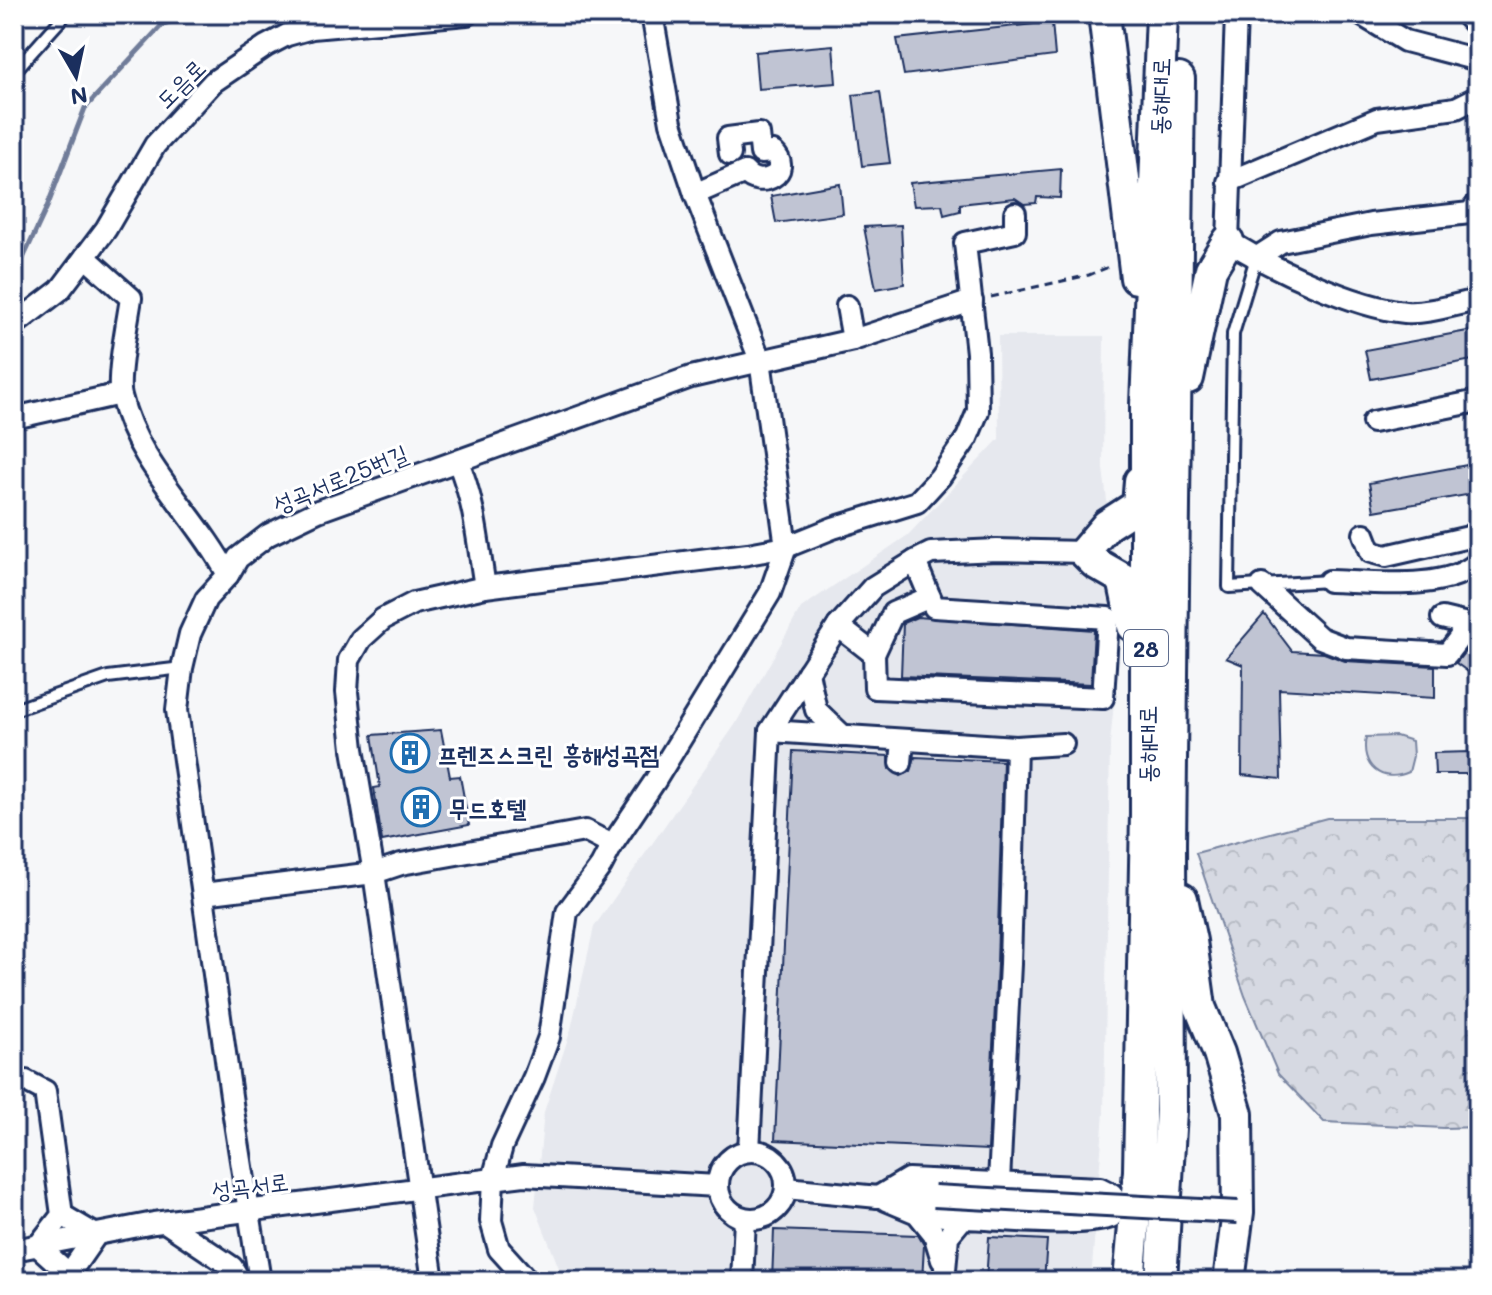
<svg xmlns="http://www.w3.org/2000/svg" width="1492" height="1295" font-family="Mali,'Poor Story',sans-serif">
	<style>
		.built { fill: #e6e8ee }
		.forest { fill: url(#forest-crowns); stroke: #7884a0; stroke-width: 2 }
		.green { fill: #d6d9e2; stroke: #7884a0; stroke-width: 2 }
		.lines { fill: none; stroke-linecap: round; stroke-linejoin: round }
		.stream { stroke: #707c99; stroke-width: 5 }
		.building { fill: #c0c4d3; stroke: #1b2f5e; stroke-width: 2 }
		.lane-casing { stroke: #1b2f5e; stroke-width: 16 }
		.street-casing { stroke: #1b2f5e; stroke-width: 26 }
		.primary-casing { stroke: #1b2f5e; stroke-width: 36 }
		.path { stroke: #1b2f5e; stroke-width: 3; stroke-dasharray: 8 6; stroke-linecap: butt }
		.lane { stroke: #fff; stroke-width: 10 }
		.street { stroke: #fff; stroke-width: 20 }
		.primary { stroke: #fff; stroke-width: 30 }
		.street-bridge-casing { stroke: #1b2f5e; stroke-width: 26; stroke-linecap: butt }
		.street-bridge { stroke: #fff; stroke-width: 20 }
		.labels { text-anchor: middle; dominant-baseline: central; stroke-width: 6; stroke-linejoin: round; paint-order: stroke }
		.shield { fill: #fff; stroke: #5f6d8e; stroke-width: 2 }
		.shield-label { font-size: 22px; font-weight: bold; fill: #1b2f5e }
		.street-label { font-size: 24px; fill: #1b2f5e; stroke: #fff }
		.poi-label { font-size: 24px; font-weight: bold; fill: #1b2f5e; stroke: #fff; text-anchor: start }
	</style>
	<defs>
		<pattern id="forest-crowns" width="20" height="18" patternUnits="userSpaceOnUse" patternTransform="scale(2)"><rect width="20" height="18" fill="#d6d9e2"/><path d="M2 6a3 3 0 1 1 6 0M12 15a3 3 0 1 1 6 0" fill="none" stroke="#b7bbc4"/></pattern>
	</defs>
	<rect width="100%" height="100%" fill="#f6f7f9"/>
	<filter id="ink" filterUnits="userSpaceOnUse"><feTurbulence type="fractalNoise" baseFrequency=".0125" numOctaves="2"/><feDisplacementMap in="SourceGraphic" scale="16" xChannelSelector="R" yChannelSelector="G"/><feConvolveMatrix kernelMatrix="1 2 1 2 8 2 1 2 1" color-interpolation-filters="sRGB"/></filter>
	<g filter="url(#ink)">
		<polygon class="built" points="998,336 1104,336 1103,469 1122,619 1110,744 1104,1112 1091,1281 564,1281 535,1207 544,1112 571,1029 594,927 735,725 801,608 908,535 999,439"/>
		<polygon class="forest" points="1327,818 1478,818 1478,1127 1444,1128 1324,1122 1278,1074 1245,996 1196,853"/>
		<path class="green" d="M 1396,736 L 1412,741 L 1413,756 L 1409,772 C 1381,784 1360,766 1366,737 Z"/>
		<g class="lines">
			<polyline class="stream" points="14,270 20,265 47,207 85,108 163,24 195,14"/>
		</g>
		<g class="building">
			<polygon points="1052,22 1055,56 904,75 897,39"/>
			<polygon points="833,45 836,83 758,89 755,52"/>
			<polygon points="880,92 890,163 862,166 853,95"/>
			<polygon points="1061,169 1060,198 1037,197 1036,203 1024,204 1015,198 960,204 960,211 944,215 942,205 914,206 910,183"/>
			<polygon points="840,184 843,214 776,223 771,196"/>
			<polygon points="901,225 904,284 876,289 864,227"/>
			<polygon points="1478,329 1478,359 1371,379 1365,350"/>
			<polygon points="1478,463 1478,493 1374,511 1369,483"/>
			<polygon points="1264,614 1292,651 1324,653 1345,661 1435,666 1435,698 1279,689 1281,779 1242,775 1243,665 1226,658"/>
			<polygon points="917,617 1094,630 1091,684 901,676 903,623"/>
			<polygon points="1478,626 1478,679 1456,663 1471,644"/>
			<polygon points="441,730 450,777 460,776 469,825 382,841 374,788 380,787 372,735"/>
			<polygon points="793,751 889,756 890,769 901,776 911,771 915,757 1003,761 997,964 988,1150 775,1140"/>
			<polygon points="1469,752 1470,774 1435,774 1434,753"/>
			<polygon points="774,1230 918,1235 924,1245 922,1281 772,1281"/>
			<polygon points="989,1237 1047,1240 1044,1281 986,1281"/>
		</g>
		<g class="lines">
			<defs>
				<g id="lane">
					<polyline points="14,72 66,14"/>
					<polyline points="1256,258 1233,334 1229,587 1329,581"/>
					<polyline points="14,710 108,677 182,668"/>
				</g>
				<g id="street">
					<path d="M 1236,14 L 1228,241 C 1272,268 1354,307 1405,312 C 1427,314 1456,304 1478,300"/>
					<polyline points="1360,14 1405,41 1478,60"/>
					<polyline points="1465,14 1478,28"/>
					<polyline points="1228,182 1377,119 1456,108 1478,97"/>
					<path d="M 695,194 L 745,172 C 760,191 795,172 773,152 L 761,153 L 759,134 L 728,138 L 730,154"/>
					<path d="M 85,257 L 131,298 C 128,319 116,379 121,396 C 137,465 196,514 228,575"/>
					<polyline points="1256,258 1281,242 1371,224 1470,213 1478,203"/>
					<polyline points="847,306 853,340"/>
					<polyline points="14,325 60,290 106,229 155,145 213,82 266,46 287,35 312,28 467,14"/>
					<polyline points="14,418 120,394"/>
					<polyline points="1373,422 1478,401"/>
					<path d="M 458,462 C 475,502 478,545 485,587"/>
					<polyline points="1364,534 1371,552 1386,556 1469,537 1478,530"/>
					<path d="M 1329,581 C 1369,582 1448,592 1478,562"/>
					<polyline points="1262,585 1320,638 1346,648 1447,654 1460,637 1463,623 1442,618"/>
					<polyline points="838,626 874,654 875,688 1103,698 1108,618 934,607 915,561"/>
					<polyline points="874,654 893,613 930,597"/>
					<polyline points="808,672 816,710 843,736"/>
					<polyline points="770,731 1016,747 1010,964 999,1182"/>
					<polyline points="1016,747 1063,744"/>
					<polyline points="901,763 903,740"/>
					<polyline points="203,894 374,873 401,864 585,831 612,845"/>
					<polyline points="14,1083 26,1081 45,1091 62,1215 38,1246 69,1274 70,1281"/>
					<circle cx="752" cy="1185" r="34"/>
					<polyline points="749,1151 770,731 838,626 873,587 915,561 931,553 997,550 1084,552"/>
					<polyline points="786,1188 878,1197 934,1196"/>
					<polyline points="878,1197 908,1179 1100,1188 1112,1194"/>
					<polyline points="886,1200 917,1213 934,1234 942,1260"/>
					<polyline points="917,1213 963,1218"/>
					<polyline points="62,1215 96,1235 69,1274"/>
					<polyline points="165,1222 232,1267 240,1281"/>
					<polyline points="14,1250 154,1223 524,1175 717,1186"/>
					<polyline points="260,1281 233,1110 177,710 182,668 190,634 206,599 228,575 238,558 268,535 318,511 691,377 853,340 972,301"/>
					<polyline points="433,1281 374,873 353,749 347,692 349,660 361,639 383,619 414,603 485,587 748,554 786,547 833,528 917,502 940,477 967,438 978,411 977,353 965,243 1015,232 1015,213"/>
					<polyline points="528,1281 499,1249 491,1221 493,1179 502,1146 534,1077 549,1037 567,912 601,866 612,845 655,781 770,593 786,547 760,360 695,194 671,123 652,14"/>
					<polyline points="742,1281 745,1219"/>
					<path d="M 944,1281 L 948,1236 L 963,1218 C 1003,1219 1076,1228 1111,1217"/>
				</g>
				<g id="primary">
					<polyline points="1104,14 1136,278"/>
					<polyline points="1188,378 1211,269 1228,241"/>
					<polyline points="1133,626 1123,579 1095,563 1084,552 1107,525 1138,505 1140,481"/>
					<polyline points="1182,899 1191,941 1200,1007 1219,1053 1237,1114 1238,1212 1229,1281"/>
					<polyline points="1129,1281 1139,1171 1146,814 1146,405 1162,14"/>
					<polyline points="1161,1281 1171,1111 1170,845 1179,79"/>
				</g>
			</defs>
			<use href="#lane" class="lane-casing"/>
			<use href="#street" class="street-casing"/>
			<use href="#primary" class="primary-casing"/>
			<polyline class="path" points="991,297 1089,275 1111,266"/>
			<use href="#lane" class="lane"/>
			<use href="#street" class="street"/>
			<use href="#primary" class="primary"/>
			<defs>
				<polyline id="street-bridge" points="934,1196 1238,1212"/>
			</defs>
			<use href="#street-bridge" class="street-bridge-casing"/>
			<use href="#street-bridge" class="street-bridge"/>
		</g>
	</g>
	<defs>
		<symbol id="building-ring" viewBox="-11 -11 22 22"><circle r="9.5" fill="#fff" stroke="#1f6fb2" stroke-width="1.5"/><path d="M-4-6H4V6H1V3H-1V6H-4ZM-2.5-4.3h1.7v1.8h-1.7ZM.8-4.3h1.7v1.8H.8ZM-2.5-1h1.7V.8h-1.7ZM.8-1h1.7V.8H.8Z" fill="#1f6fb2"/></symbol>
	</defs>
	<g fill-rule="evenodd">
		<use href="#building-ring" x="388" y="731" width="44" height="44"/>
		<use href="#building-ring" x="399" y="785" width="44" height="44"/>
	</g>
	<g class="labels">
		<rect class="shield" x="1124" y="630" width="44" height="36" rx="6"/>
		<g class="shield-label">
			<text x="1146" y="648">28</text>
		</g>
		<g class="street-label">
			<text transform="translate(180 83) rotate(-45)">도음로</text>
			<text transform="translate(1159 96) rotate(-88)">동해대로</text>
			<text transform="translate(340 478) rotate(-22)">성곡서로25번길</text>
			<text transform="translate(1146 744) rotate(-90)">동해대로</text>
			<text transform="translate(250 1185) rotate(-7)">성곡서로</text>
		</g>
		<g class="poi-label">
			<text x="438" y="753">프렌즈스크린 흥해성곡점</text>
			<text x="449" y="807">무드호텔</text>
		</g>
	</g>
	<rect width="1492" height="1295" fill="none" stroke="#fff" stroke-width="48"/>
	<rect x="24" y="24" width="1444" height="1247" fill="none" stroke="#1b2f5e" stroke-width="3" filter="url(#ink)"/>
	<g transform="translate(76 76) rotate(171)" stroke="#ffffff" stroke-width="6" paint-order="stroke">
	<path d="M0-6L14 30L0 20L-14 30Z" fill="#1b2f5e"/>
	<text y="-12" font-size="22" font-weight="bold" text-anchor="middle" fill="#1b2f5e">N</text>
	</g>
</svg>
